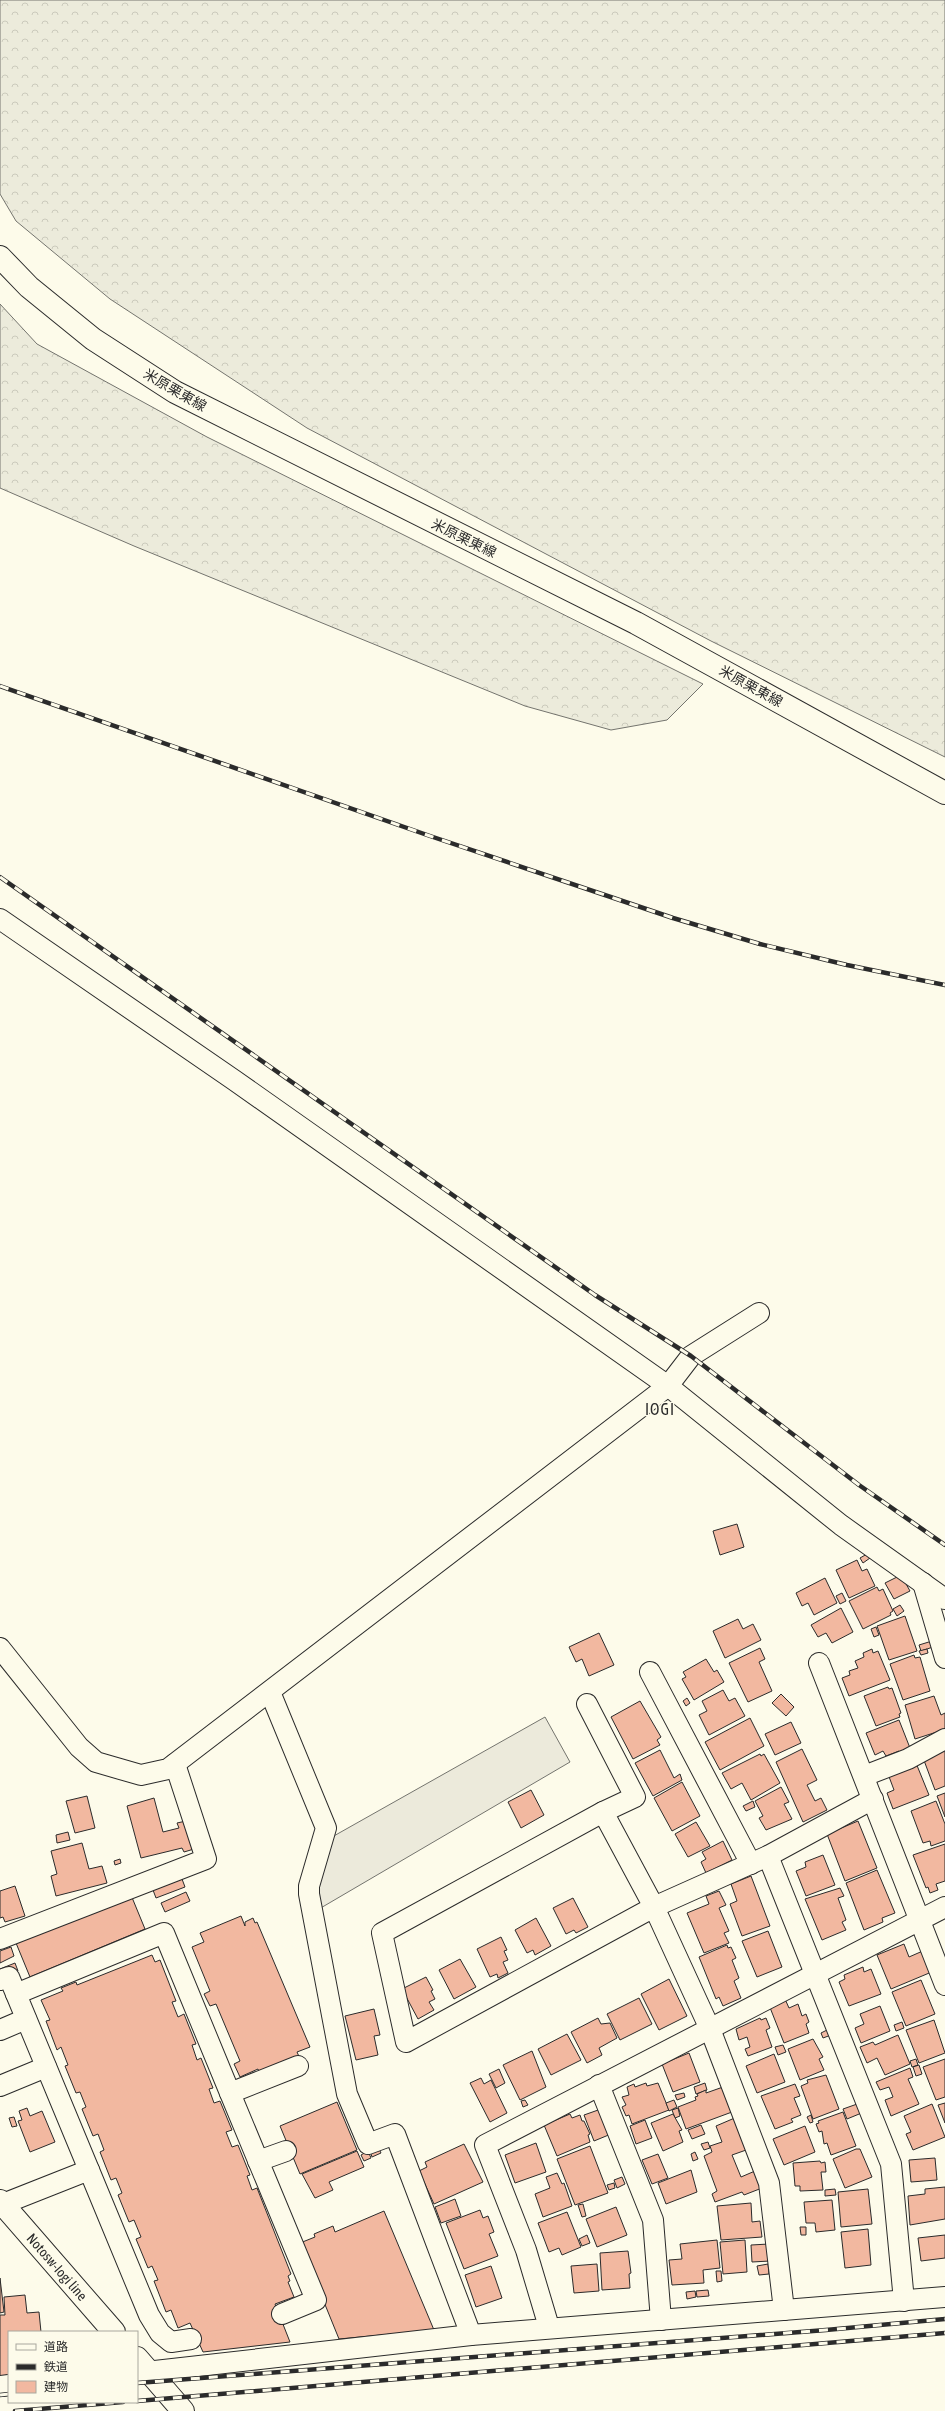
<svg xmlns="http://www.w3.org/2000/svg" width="945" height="2411" font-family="'Asap Condensed','Noto Sans JP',sans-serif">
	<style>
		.forest { fill: url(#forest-crowns); stroke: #74746e }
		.parking { fill: #eceadb; stroke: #74746e }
		.building { fill: #f2b8a0; stroke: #2b2b2b }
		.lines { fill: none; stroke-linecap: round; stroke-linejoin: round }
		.minor-casing { stroke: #2b2b2b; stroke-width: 22 }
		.secondary-casing { stroke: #2b2b2b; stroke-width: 24 }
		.minor { stroke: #fdfbea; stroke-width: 20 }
		.secondary { stroke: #fdfbea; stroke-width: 22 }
		.rail-casing { stroke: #2b2b2b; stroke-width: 4.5 }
		.rail { stroke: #fdfbea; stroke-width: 3; stroke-dasharray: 9; stroke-linecap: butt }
		.labels { text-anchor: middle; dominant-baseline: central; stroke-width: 3; stroke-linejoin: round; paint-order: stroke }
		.street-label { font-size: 14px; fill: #2b2b2b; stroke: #fdfbea }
		.quarter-label { font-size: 16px; letter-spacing: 1px; fill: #2b2b2b; stroke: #fdfbea }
	</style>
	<defs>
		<pattern id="forest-crowns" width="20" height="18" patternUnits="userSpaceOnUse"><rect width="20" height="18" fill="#ecebdb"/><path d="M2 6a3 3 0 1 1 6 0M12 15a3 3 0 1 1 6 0" fill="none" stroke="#cbcabc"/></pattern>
	</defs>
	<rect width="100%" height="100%" fill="#fdfbea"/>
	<g class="forest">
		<polygon points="0,0 945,0 945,757 711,641 307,428 110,299 16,221 0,194"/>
		<polygon points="0,304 37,344 207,437 703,684 667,720 611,730 525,706 134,546 0,488"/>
	</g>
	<polygon class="parking" points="545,1717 570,1762 319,1909 318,1886 332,1837"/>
	<g class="building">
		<polygon points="737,1524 744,1547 720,1555 713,1531"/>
		<polygon points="867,1554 870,1558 863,1563 860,1558"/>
		<polygon points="857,1560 862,1571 867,1569 875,1586 849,1598 836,1570"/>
		<polygon points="901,1575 910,1591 894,1599 885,1583"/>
		<polygon points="825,1578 837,1603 814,1615 808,1603 802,1606 796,1593"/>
		<polygon points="877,1587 879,1591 883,1589 893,1611 890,1613 891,1615 863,1629 849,1601"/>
		<polygon points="842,1593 846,1601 840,1604 836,1596"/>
		<polygon points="900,1605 904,1611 897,1616 893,1609"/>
		<polygon points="841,1608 853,1632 832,1643 826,1633 818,1637 811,1625"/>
		<polygon points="905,1616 917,1651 889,1660 877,1626"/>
		<polygon points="738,1619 743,1629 753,1624 761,1640 725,1658 713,1631"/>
		<polygon points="876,1627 879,1635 874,1637 871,1629"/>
		<polygon points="599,1633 614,1665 589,1676 582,1659 576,1662 569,1647"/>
		<polygon points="932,1641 933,1647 921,1651 919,1645"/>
		<polygon points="760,1648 765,1659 759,1662 772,1691 748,1702 729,1663"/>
		<polygon points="872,1649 873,1653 878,1651 890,1680 849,1696 842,1678 850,1675 849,1671 858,1668 855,1661 864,1657 863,1653"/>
		<polygon points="927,1649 928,1653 921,1655 919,1651"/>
		<polygon points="914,1655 915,1658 920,1657 930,1691 903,1700 890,1664"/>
		<polygon points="706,1659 714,1672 717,1670 724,1682 694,1700 682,1679 686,1677 683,1672"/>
		<polygon points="888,1687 889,1689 892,1688 901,1713 899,1714 900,1717 876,1726 864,1696"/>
		<polygon points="723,1690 729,1701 735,1698 745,1716 709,1735 699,1715 707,1711 702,1701"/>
		<polygon points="781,1694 794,1707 786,1716 772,1703"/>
		<polygon points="934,1696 941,1715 945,1713 945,1734 943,1730 915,1739 905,1705"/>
		<polygon points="687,1698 690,1703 686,1706 683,1701"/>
		<polygon points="640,1701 661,1737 657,1740 660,1745 633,1759 611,1717"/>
		<polygon points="750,1718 764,1746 720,1770 705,1742"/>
		<polygon points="899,1720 910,1748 901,1756 899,1751 886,1756 883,1751 875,1755 866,1733"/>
		<polygon points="791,1722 801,1743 775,1755 765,1734"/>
		<polygon points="945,1747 945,1786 935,1790 922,1755"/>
		<polygon points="802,1749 817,1780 807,1785 815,1801 821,1798 827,1810 803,1822 776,1762"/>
		<polygon points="660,1750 674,1778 680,1774 682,1780 653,1796 635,1763"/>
		<polygon points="760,1754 761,1756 764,1754 780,1783 751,1800 742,1783 731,1789 722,1773"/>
		<polygon points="916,1763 929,1795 893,1809 887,1793 894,1790 888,1774"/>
		<polygon points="682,1782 700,1816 672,1831 654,1798"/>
		<polygon points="781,1787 789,1802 784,1804 792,1819 766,1830 759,1818 763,1816 755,1801"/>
		<polygon points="531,1790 544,1815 521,1828 508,1802"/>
		<polygon points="945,1793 945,1817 937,1796"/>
		<polygon points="87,1796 95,1828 75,1833 66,1801"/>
		<polygon points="154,1798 163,1832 179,1828 177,1823 186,1821 194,1849 184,1852 182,1848 141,1858 127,1806"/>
		<polygon points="753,1801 755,1807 746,1811 743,1806"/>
		<polygon points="936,1801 945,1824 945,1841 931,1846 930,1841 923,1843 911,1811"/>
		<polygon points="858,1821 877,1868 845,1881 827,1834"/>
		<polygon points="696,1822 710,1846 688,1857 675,1834"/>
		<polygon points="68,1832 70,1840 57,1843 56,1835"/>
		<polygon points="723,1841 732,1860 706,1873 701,1862 706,1859 702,1852"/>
		<polygon points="82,1843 89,1869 102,1866 107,1883 56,1896 51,1876 57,1874 51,1851"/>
		<polygon points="945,1844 945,1881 936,1884 938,1890 930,1893 928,1887 926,1888 913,1855"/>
		<polygon points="823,1855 835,1885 806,1896 796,1871 806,1867 805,1862"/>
		<polygon points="120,1859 121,1863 115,1865 114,1861"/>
		<polygon points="877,1870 895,1913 882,1918 883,1922 864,1930 846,1883"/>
		<polygon points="751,1876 770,1926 742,1936 730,1904 737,1901 731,1884"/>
		<polygon points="182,1879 185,1887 156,1898 153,1890"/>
		<polygon points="15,1886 25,1916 5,1922 3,1917 0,1918 0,1891"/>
		<polygon points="840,1888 844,1896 838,1898 846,1920 842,1922 846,1930 822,1940 805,1899"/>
		<polygon points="719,1891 726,1905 719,1908 729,1931 724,1933 729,1943 704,1953 687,1913 709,1904 706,1896"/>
		<polygon points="186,1892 190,1901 165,1912 161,1903"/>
		<polygon points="131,1895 145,1929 30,1977 16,1943"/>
		<polygon points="573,1898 588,1927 576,1933 574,1930 566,1934 553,1908"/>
		<polygon points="241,1916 245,1926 245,1922 253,1918 255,1923 257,1922 310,2047 297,2052 301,2061 261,2078 258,2069 240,2077 234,2064 240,2061 216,2004 210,2006 204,1994 210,1991 192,1947 204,1942 200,1933"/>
		<polygon points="536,1918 551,1946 535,1955 533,1950 527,1953 515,1930"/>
		<polygon points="768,1931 782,1967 757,1977 742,1941"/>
		<polygon points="501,1937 507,1950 504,1951 508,1960 503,1962 508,1973 498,1978 497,1974 490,1977 477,1949"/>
		<polygon points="904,1944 909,1957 925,1950 934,1971 891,1989 877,1955"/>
		<polygon points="727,1945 728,1948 731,1947 736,1958 732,1960 739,1978 734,1981 741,1998 723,2006 719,1997 716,1999 699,1957"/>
		<polygon points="11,1947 14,1956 0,1963 0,1951"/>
		<polygon points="152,1955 155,1962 160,1960 176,2001 172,2002 178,2017 184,2014 196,2044 192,2045 197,2060 201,2058 213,2088 209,2089 214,2103 220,2101 232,2130 226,2132 232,2147 238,2145 250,2175 247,2176 252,2190 257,2188 291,2274 288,2276 290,2281 288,2282 294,2297 275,2304 290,2342 203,2352 190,2323 178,2328 171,2310 166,2312 154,2281 158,2280 152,2266 148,2268 136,2239 141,2237 134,2220 129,2222 118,2195 122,2193 116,2178 111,2180 100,2152 104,2150 98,2134 93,2136 82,2109 86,2107 80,2092 76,2093 65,2066 68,2065 61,2047 57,2050 46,2021 50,2020 41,2000 63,1991 61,1988 76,1982 77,1985"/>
		<polygon points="460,1959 476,1987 454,1999 439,1970"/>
		<polygon points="15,1963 18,1971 0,1978 0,1969"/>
		<polygon points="863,1967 864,1972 871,1969 881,1994 849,2006 839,1982 845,1979 844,1975"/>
		<polygon points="426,1977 433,1990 431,1991 435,1999 429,2002 434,2010 418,2019 402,1989"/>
		<polygon points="669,1979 687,2016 659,2030 641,1994"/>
		<polygon points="921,1980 935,2014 906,2026 892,1992"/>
		<polygon points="639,1998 652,2024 620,2040 607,2014"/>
		<polygon points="785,1999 789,2008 798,2004 802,2016 806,2014 809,2022 806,2024 809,2033 784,2043 769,2005"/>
		<polygon points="880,2006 890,2031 861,2043 855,2028 864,2024 860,2014"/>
		<polygon points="374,2009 380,2035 374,2036 378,2055 356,2060 345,2016"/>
		<polygon points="598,2018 601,2024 610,2023 617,2038 599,2048 602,2055 587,2063 571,2032"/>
		<polygon points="760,2018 761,2020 766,2018 770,2028 766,2030 772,2047 748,2056 745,2049 750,2047 747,2037 739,2040 736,2029"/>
		<polygon points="934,2020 945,2053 919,2063 906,2030"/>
		<polygon points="902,2022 904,2028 896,2031 894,2025"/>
		<polygon points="829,2029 831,2035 823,2038 821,2033"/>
		<polygon points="567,2034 581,2060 551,2075 538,2049"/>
		<polygon points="898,2035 910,2064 885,2075 877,2058 867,2063 860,2047 873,2042 875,2045"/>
		<polygon points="813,2039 823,2057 819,2059 824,2070 800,2080 788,2049"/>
		<polygon points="783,2045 786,2052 778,2055 775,2047"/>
		<polygon points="532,2051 546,2087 520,2100 503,2065"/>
		<polygon points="689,2053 700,2082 673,2092 662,2064"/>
		<polygon points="774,2054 785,2082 757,2093 746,2066"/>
		<polygon points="916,2059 918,2065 912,2067 910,2061"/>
		<polygon points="945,2059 945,2097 936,2100 923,2067"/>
		<polygon points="919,2065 922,2074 916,2076 913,2067"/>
		<polygon points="910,2068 913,2077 908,2079 919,2104 891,2116 885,2100 893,2097 889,2087 880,2090 876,2082"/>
		<polygon points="499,2069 505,2083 496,2088 489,2074"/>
		<polygon points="826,2075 839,2109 813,2119 801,2086 808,2083 807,2080"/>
		<polygon points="481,2078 484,2084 491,2080 507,2113 490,2122 470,2083"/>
		<polygon points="646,2083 647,2086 658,2083 669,2110 632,2124 629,2115 626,2116 622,2107 626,2105 622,2097 629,2095 627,2087 634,2084 635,2087"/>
		<polygon points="705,2083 707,2090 696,2094 694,2087"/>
		<polygon points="795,2084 800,2096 794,2098 801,2115 791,2119 793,2122 775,2129 761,2096"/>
		<polygon points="723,2087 732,2112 686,2129 678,2107 696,2100 695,2097 698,2096 697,2094 706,2090 706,2093"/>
		<polygon points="684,2093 685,2097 677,2100 675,2095"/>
		<polygon points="525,2100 528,2105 523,2107 521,2101"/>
		<polygon points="674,2100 677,2107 669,2111 666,2103"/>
		<polygon points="337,2102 357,2150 300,2174 280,2126"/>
		<polygon points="860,2103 864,2112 847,2119 843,2109"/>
		<polygon points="945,2103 945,2123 938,2105"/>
		<polygon points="932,2104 945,2137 913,2150 906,2134 911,2132 904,2116"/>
		<polygon points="27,2108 30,2116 42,2111 55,2142 30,2152 18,2121 22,2120 19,2111"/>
		<polygon points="678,2108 680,2116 675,2118 672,2110"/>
		<polygon points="601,2109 611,2134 594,2141 584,2115"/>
		<polygon points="843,2112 856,2146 831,2155 827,2143 824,2144 822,2131 819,2132 816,2124 819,2123 818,2121"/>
		<polygon points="570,2114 572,2118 580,2115 582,2121 584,2121 590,2134 588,2135 590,2142 557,2156 544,2125"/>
		<polygon points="673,2114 682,2130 679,2131 683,2142 663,2151 651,2123"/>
		<polygon points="811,2115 813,2122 810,2123 807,2117"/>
		<polygon points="14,2117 17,2126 12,2127 9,2118"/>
		<polygon points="737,2117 749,2149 732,2155 741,2177 755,2171 762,2188 744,2195 742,2192 715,2202 712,2194 717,2191 704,2156 712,2152 710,2146 722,2142 716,2126"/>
		<polygon points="645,2120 652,2138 636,2144 630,2126"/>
		<polygon points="701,2125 705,2134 692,2139 688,2130"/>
		<polygon points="805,2126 815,2152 784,2165 773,2139"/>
		<polygon points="708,2142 710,2148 704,2150 701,2144"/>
		<polygon points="536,2143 546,2172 515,2183 505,2155"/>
		<polygon points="464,2144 483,2182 434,2204 419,2171 427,2167 425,2162"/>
		<polygon points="590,2146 608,2193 575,2205 557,2159"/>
		<polygon points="378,2147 381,2153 372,2157 370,2151"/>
		<polygon points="856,2149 860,2149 872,2177 845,2188 833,2159"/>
		<polygon points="357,2151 364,2167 329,2182 333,2190 315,2198 302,2174"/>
		<polygon points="368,2151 371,2158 364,2161 361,2155"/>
		<polygon points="695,2152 698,2159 693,2161 691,2154"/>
		<polygon points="658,2154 668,2178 652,2184 642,2160"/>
		<polygon points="935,2158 937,2180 911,2182 909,2160"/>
		<polygon points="820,2161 821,2163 825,2162 826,2172 821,2172 823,2190 800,2191 800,2186 795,2186 793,2163"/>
		<polygon points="691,2170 697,2192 666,2204 658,2183"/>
		<polygon points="557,2173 562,2184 564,2183 572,2206 543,2217 535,2194 550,2188 546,2177"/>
		<polygon points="622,2177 625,2184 617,2188 614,2180"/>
		<polygon points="614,2183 615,2188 609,2190 607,2185"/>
		<polygon points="945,2187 945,2219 910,2225 908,2196 925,2194 925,2189"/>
		<polygon points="835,2189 836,2195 825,2196 825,2190"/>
		<polygon points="868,2189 872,2224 841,2227 838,2192"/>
		<polygon points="455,2199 461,2216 441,2223 435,2207"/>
		<polygon points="832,2200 835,2230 816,2232 815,2223 806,2223 804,2202"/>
		<polygon points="751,2203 752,2222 760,2221 762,2237 721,2240 717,2206"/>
		<polygon points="583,2204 586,2216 582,2217 578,2205"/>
		<polygon points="616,2207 627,2235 597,2247 586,2219"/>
		<polygon points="480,2210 483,2218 488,2216 494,2232 489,2234 498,2256 464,2269 446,2223"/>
		<polygon points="384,2211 434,2330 339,2339 300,2243 315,2237 314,2234 333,2226 335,2232"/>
		<polygon points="567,2212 581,2247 562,2255 559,2248 549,2252 538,2223"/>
		<polygon points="800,2227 806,2227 806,2235 801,2235"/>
		<polygon points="868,2229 871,2265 845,2268 841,2232"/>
		<polygon points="587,2235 590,2243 582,2246 579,2239"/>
		<polygon points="945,2235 945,2258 921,2261 918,2238"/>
		<polygon points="717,2240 720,2268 703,2270 704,2283 672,2285 669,2260 682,2259 680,2244"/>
		<polygon points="745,2240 747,2272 723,2274 720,2242"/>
		<polygon points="769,2244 770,2261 752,2262 751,2245"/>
		<polygon points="628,2251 631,2273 629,2274 630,2288 602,2290 600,2253"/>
		<polygon points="597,2264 599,2291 574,2293 571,2266"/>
		<polygon points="768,2264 769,2274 759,2275 757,2266"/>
		<polygon points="491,2266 502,2298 476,2307 465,2275"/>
		<polygon points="716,2271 721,2271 722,2281 717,2282"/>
		<polygon points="0,2278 4,2312 0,2313"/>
		<polygon points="708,2290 709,2296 697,2297 696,2291"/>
		<polygon points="695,2291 696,2297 687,2299 686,2292"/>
		<polygon points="25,2295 27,2313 39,2312 41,2332 9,2332 9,2375 0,2376 0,2315 5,2315 4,2297"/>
	</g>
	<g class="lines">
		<defs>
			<g id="minor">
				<polyline points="0,919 234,1080 668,1386 841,1525 945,1599"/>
				<polyline points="923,1583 945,1658"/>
				<polyline points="0,1648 79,1747 96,1762 141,1775 168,1769 668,1386 691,1356 759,1313"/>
				<polyline points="819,1663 945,1985"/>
				<polyline points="650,1672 751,1864"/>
				<polyline points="270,1692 326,1828 309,1886 309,1894 347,2094 368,2144 395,2134 471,2335"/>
				<polyline points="587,1704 635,1797 603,1812"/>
				<polyline points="864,1776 908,1759 945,1739"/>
				<polyline points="768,1856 891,2164 904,2301"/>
				<polyline points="0,1939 206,1859 175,1764"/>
				<polyline points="0,1980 9,1977 16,1994"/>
				<polyline points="0,2030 26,2019"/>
				<polyline points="599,2085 653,2220 661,2320"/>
				<polyline points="0,2086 46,2067"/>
				<polyline points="230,2093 316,2300 282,2314"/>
				<polyline points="258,2161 286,2151"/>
				<polyline points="89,2170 16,1994 164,1933 230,2093 298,2066"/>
				<polyline points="3,2204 89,2170 149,2315 160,2333 171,2342 191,2339"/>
				<polyline points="784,2310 769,2183 710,2029 654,1907 603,1812 382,1933 406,2042 654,1907 768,1856 873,1799"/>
				<polyline points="549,2327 526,2250 485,2145 945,1907"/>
				<polyline points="137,2373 471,2335 945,2297"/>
				<polyline points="0,2386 9,2385"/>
			</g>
			<g id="secondary">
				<polyline points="0,257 29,287 93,339 175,392 636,623 945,793"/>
				<polyline points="0,2201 114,2332"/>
				<polyline points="137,2358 183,2411"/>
			</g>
		</defs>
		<use href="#minor" class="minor-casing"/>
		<use href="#secondary" class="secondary-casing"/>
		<use href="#minor" class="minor"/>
		<use href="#secondary" class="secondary"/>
		<defs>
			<g id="rail">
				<polyline points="0,686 430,836 673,918 760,944 847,965 945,985"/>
				<polyline points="0,877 595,1295 691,1356 859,1485 945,1545"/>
				<polyline points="137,2383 826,2330 945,2319"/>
				<polyline points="0,2395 9,2394"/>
				<polyline points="137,2401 945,2333"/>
				<polyline points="15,2411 123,2402"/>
			</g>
		</defs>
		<use href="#rail" class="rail-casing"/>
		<use href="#rail" class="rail"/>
	</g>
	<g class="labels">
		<g class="street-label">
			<text transform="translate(175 390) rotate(30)">米原栗東線</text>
			<text transform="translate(464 538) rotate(26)">米原栗東線</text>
			<text transform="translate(751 686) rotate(29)">米原栗東線</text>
			<text transform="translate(57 2267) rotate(49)">Notosw-Iogi line</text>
		</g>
		<g class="quarter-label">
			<text x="660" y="1409">IOGI</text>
		</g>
	</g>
	<rect x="8" y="2331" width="130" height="72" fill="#fdfbea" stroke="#a9a89e"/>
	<rect x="16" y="2344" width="20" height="6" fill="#fdfbea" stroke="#a9a89e"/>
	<text x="44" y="2351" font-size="12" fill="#2b2b2b">道路</text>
	<rect x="16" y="2364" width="20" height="6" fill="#2b2b2b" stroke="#a9a89e"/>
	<text x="44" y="2371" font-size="12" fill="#2b2b2b">鉄道</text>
	<rect x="16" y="2381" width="20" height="12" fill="#f2b8a0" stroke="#a9a89e"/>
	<text x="44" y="2391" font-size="12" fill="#2b2b2b">建物</text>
</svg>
